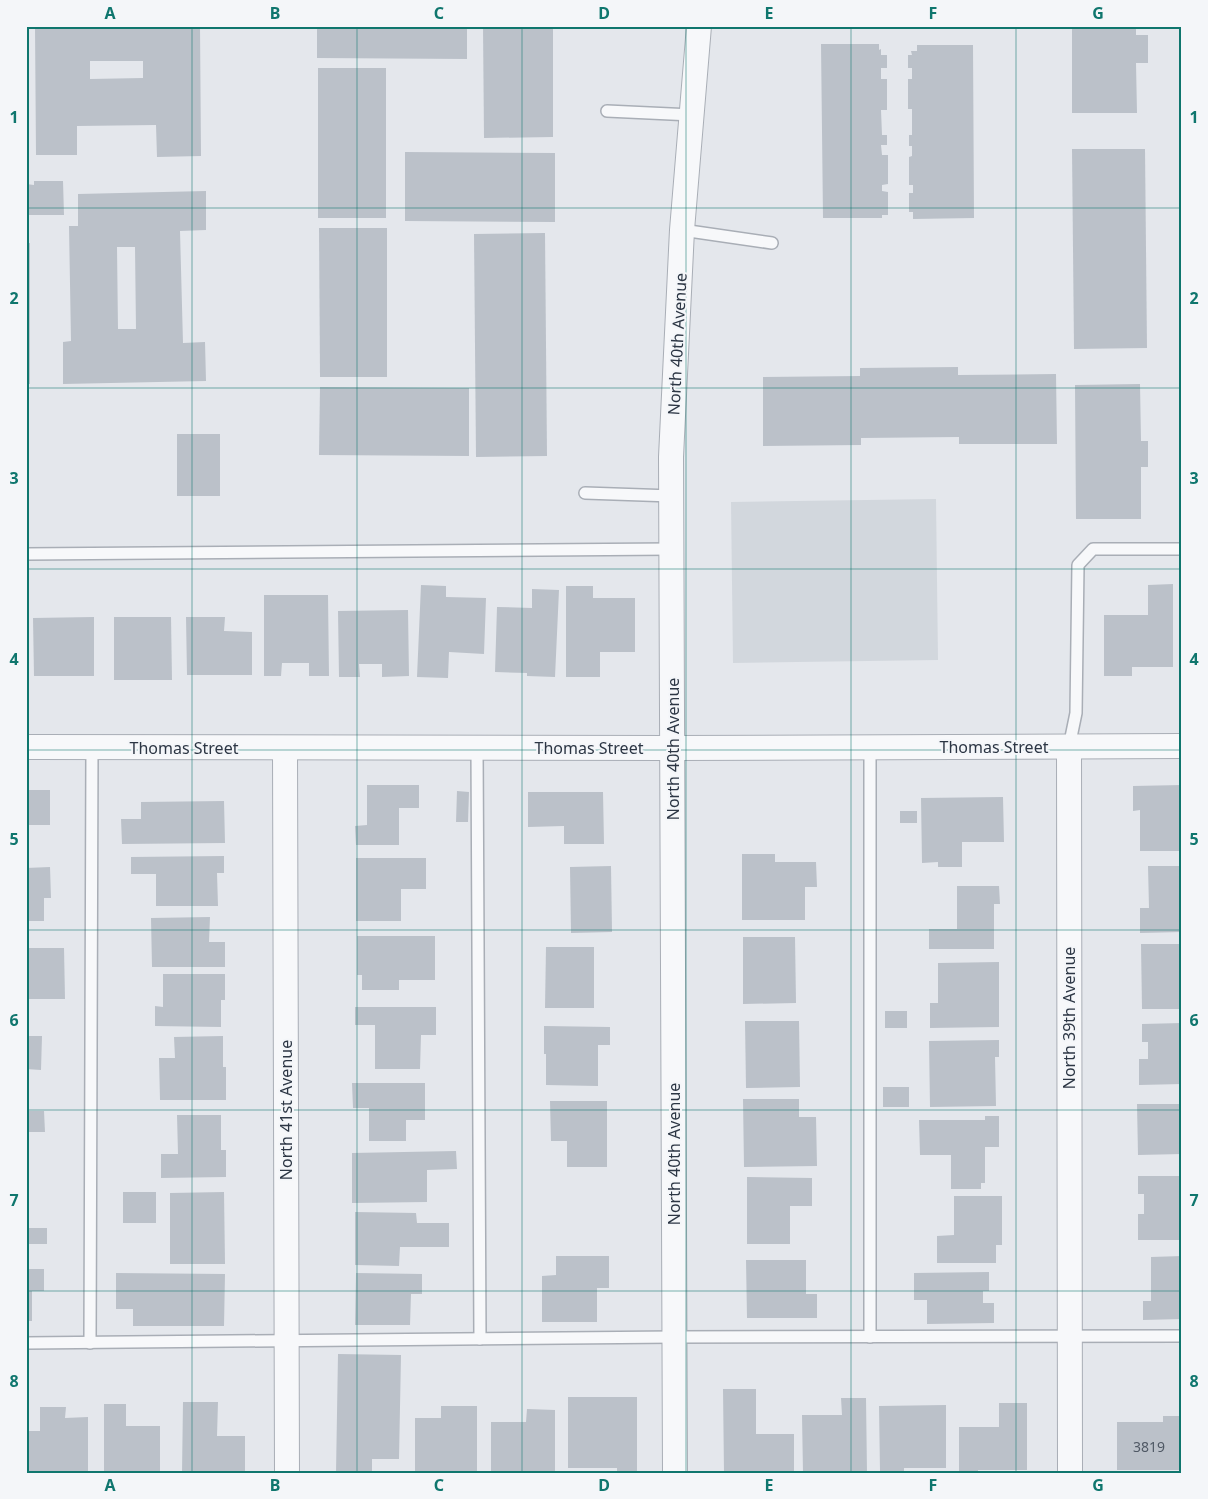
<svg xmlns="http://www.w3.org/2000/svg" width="1208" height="1499" font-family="'Noto Sans',sans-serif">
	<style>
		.built { fill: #d2d7dd }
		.building { fill: #bbc1c9; fill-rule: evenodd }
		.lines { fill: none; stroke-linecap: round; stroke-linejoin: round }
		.lane-casing { stroke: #a9aeb6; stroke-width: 14 }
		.street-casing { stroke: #a9aeb6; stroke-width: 26 }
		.lane { stroke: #f7f8fa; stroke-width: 11 }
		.street { stroke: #f7f8fa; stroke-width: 24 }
		.grid { fill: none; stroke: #0f766e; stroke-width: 1; stroke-opacity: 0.55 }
		.labels { text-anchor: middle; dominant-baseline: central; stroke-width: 4; stroke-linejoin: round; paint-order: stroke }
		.number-label { font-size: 14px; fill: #505965 }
		.street-label { font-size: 16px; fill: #2c3644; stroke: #f4f6f9 }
		.neatline { fill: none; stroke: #0f766e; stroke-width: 2 }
		.grid-label { font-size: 16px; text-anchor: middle; font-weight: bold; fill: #0f766e }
	</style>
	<rect width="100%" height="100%" fill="#e4e7ec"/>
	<polygon class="built" points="936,499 938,660 733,663 731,502"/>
	<g class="building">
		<path d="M 35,26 L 200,26 L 201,156 L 157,157 L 156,125 L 77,126 L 77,155 L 36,155 ZM 90,61 L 143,61 L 143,78 L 90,79 Z"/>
		<polygon points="317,26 467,26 467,59 317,58"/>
		<polygon points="483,26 553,26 553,137 484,138"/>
		<polygon points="1072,26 1136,26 1136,35 1148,35 1148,63 1136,63 1137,113 1072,113"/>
		<polygon points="821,44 879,44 879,50 881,49 881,55 887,55 887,68 881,68 881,79 887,79 887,110 881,110 882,135 887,135 887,145 881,145 882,155 888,155 888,184 882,185 882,191 888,192 888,215 882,215 882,218 823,218"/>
		<polygon points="917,45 973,45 974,218 913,219 913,212 909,212 909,193 913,193 913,185 909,185 909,157 912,156 912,146 909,146 909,135 912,135 912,109 908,109 908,79 912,79 912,68 908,68 908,55 912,55 911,51 917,51"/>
		<rect x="318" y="68" width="68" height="150"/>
		<polygon points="1072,149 1145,149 1147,348 1074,349"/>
		<polygon points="405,152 555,153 555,222 405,221"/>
		<polygon points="34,181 63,181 64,215 26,215 26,184 34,185"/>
		<path d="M 206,191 L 206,230 L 180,231 L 183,343 L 205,342 L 206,381 L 63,384 L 63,342 L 71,341 L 69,226 L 78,226 L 78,194 ZM 117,247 L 135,247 L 136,329 L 118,329 Z"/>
		<polygon points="319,228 387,228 387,377 320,377"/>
		<polygon points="545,233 547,456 476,457 474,234"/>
		<rect x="26" y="243" width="4" height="141"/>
		<polygon points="958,367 958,375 1056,374 1057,444 959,444 959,437 861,438 861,445 763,446 763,377 860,376 860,368"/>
		<polygon points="1140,384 1141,441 1148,441 1148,467 1141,467 1141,519 1076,519 1075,385"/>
		<polygon points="320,387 469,388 469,456 319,455"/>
		<rect x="177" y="434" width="43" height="62"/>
		<polygon points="1173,584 1173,667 1132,667 1132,676 1104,676 1104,615 1148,615 1148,585"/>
		<polygon points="421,585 446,586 446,597 486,598 484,654 449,652 448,678 417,677"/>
		<polygon points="566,586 593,586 593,598 635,598 635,652 600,652 600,677 566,677"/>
		<polygon points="532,589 559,590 555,677 527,676 527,673 495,672 497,607 532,608"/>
		<polygon points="264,595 328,595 329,676 309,676 309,663 282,663 281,676 264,676"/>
		<polygon points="408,610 409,676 382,677 382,664 359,664 360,677 339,677 338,611"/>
		<polygon points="94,617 94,676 34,676 33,618"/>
		<polygon points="114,617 171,617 172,680 114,680"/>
		<polygon points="186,617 225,617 224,631 252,632 252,675 187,675"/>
		<polygon points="367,785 419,785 419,808 399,808 399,845 356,845 355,826 367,825"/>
		<polygon points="1182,785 1182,851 1140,851 1140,810 1133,811 1133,786"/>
		<rect x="26" y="790" width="24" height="35"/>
		<polygon points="457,791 469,792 468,822 456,822"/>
		<polygon points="528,792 603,792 604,844 564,844 564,826 528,827"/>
		<polygon points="1003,797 1004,842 962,842 962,867 938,867 938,862 922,863 921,798"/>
		<polygon points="224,801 225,843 122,844 121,819 141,819 141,802"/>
		<rect x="900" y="811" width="17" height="12"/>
		<polygon points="742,854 775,854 775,862 816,862 817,887 805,887 805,920 742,920"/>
		<polygon points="224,856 224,873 217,873 218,906 156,906 156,874 131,874 131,857"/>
		<polygon points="356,858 426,858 426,889 401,889 401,921 356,921"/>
		<polygon points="611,866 612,932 571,933 570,867"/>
		<polygon points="1148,866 1182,866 1182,932 1140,933 1140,908 1149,908"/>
		<polygon points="50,867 51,898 44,898 44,921 26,921 26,868"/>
		<polygon points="957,886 999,886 1000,904 994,904 994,949 929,949 929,929 957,929"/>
		<polygon points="210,917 209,942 225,942 225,967 152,967 151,918"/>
		<polygon points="357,936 435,936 435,980 399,980 399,990 362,990 362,975 357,975"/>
		<polygon points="743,937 795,937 796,1003 743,1004"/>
		<polygon points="1141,944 1182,944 1182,1009 1142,1009"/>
		<polygon points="546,947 594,947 594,1008 545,1008"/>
		<polygon points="26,948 64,948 65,999 26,999"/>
		<polygon points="999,962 999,1027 930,1028 930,1003 938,1003 938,963"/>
		<polygon points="163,974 225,974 225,1000 221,1000 221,1027 155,1026 155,1006 163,1007"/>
		<polygon points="355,1007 436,1007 436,1035 421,1035 420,1069 375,1069 375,1025 355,1025"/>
		<rect x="885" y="1011" width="22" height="17"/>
		<polygon points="745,1021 799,1021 800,1087 746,1088"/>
		<polygon points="1182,1023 1182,1084 1139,1085 1139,1059 1148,1059 1148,1042 1142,1042 1142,1024"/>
		<polygon points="544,1026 610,1027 610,1045 598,1045 598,1086 546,1085 546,1054 544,1054"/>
		<polygon points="26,1036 42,1036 41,1070 26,1069"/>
		<polygon points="223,1036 223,1067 226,1067 226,1100 160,1100 159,1058 175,1058 174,1037"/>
		<polygon points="999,1040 999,1057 995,1057 996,1106 930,1107 929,1041"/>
		<polygon points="352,1083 425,1083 425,1120 406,1120 406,1141 369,1141 369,1108 353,1108"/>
		<rect x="883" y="1087" width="26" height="20"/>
		<polygon points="743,1099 799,1099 799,1117 816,1117 817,1166 744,1167"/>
		<polygon points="550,1101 607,1101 607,1167 567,1167 567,1141 551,1141"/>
		<polygon points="1137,1104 1182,1104 1182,1154 1138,1155"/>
		<polygon points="26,1111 44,1111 45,1132 26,1132"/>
		<polygon points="177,1115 221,1115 221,1150 226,1150 226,1177 161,1178 161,1154 178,1154"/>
		<polygon points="985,1116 999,1116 999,1147 985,1147 985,1183 981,1183 981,1189 951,1189 951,1155 920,1155 919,1120 985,1120"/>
		<polygon points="456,1151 457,1169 427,1170 427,1202 352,1203 352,1153"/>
		<polygon points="1138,1176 1182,1176 1182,1240 1138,1240 1138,1214 1144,1214 1144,1194 1138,1194"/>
		<polygon points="747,1177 812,1178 812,1206 790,1206 790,1244 747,1244"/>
		<polygon points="26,1191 29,1191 29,1228 47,1228 47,1244 26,1244"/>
		<rect x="123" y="1192" width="33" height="31"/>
		<polygon points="224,1192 225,1264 170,1264 170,1193"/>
		<polygon points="954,1196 1002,1196 1002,1245 996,1245 996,1263 937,1263 937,1236 954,1235"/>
		<polygon points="355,1212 416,1213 417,1223 449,1223 449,1247 400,1247 399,1266 355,1265"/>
		<polygon points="556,1256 609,1256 609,1288 597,1288 597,1322 542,1322 542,1276 556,1275"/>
		<polygon points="1182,1256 1182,1319 1143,1320 1143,1301 1151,1301 1151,1257"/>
		<polygon points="746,1260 806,1260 806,1294 817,1294 817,1318 747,1318"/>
		<polygon points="26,1269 44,1269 44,1291 32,1291 32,1321 26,1321"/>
		<polygon points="989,1272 989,1291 983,1291 983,1303 994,1303 994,1323 927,1324 927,1300 914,1300 914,1273"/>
		<polygon points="116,1273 225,1274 224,1326 133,1326 133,1309 116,1309"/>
		<polygon points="356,1273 422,1274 422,1294 411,1294 410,1325 355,1325"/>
		<polygon points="338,1354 401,1355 399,1459 372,1459 372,1473 336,1473"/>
		<polygon points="723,1389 756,1389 756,1434 794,1434 794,1473 724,1473"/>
		<polygon points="568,1397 637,1397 637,1473 617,1473 617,1468 568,1468"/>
		<polygon points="841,1398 866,1398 867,1473 803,1473 802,1415 842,1415"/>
		<polygon points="183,1402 218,1402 217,1436 245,1436 245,1473 182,1473"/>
		<polygon points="999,1403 1027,1403 1027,1470 978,1470 978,1473 959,1473 959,1427 999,1427"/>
		<polygon points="104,1404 126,1404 126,1426 160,1426 160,1473 104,1473"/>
		<polygon points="946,1405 946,1468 904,1468 904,1471 880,1471 879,1406"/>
		<polygon points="441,1406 477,1406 477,1473 415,1473 415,1418 441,1418"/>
		<polygon points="40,1407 66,1407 65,1418 88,1417 88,1472 26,1472 26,1431 40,1431"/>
		<polygon points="527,1409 555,1410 555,1472 491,1472 491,1422 526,1422"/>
		<polygon points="1163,1416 1182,1416 1182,1470 1117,1470 1117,1422 1163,1422"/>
	</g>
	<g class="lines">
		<defs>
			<g id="lane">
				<polyline points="607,111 692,115"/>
				<polyline points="682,230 772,243"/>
				<polyline points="585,493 672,496"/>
				<polyline points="26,554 672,549"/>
				<polyline points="870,747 870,1337"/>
				<polyline points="1069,747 1076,713 1078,565 1093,549 1182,549"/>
				<polyline points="477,748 480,1339"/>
				<polyline points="26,1343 675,1337 1182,1336"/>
				<polyline points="90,1343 92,748"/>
			</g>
			<g id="street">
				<polyline points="26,747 673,748 1182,746"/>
				<polyline points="1069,747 1070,1473"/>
				<polyline points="285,748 287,1473"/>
				<polyline points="675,1473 671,457 682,230 699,26"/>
			</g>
		</defs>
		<use href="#lane" class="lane-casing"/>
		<use href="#street" class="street-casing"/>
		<use href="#lane" class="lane"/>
		<use href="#street" class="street"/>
	</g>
	<path class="grid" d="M 192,26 L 192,1473M 357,26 L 357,1473M 522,26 L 522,1473M 686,26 L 686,1473M 851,26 L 851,1473M 1016,26 L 1016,1473M 26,208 L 1182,208M 26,388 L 1182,388M 26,569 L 1182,569M 26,750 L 1182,750M 26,930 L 1182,930M 26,1110 L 1182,1110M 26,1291 L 1182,1291"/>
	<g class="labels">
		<g class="number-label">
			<text x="1149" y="1446">3819</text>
		</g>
		<g class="street-label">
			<text transform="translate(677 344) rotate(-87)">North 40th Avenue</text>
			<text x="994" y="747">Thomas Street</text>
			<text x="184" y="748">Thomas Street</text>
			<text x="589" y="748">Thomas Street</text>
			<text transform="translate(673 749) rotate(-90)">North 40th Avenue</text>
			<text transform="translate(1069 1018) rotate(-90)">North 39th Avenue</text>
			<text transform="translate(286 1110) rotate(-90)">North 41st Avenue</text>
			<text transform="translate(674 1154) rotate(-90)">North 40th Avenue</text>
		</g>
	</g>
	<rect width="1208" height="1499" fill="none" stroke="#f4f6f9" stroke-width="55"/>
	<rect x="28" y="28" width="1152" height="1444" class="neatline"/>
	<g class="grid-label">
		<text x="110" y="19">A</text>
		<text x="275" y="19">B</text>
		<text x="439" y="19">C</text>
		<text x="604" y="19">D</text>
		<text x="769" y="19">E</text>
		<text x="933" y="19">F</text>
		<text x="1098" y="19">G</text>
		<text x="14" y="123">1</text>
		<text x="1194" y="123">1</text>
		<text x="14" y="304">2</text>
		<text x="1194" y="304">2</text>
		<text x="14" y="484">3</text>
		<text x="1194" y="484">3</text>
		<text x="14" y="665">4</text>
		<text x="1194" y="665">4</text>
		<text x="14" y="845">5</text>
		<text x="1194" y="845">5</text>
		<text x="14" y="1026">6</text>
		<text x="1194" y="1026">6</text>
		<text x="14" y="1206">7</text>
		<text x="1194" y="1206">7</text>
		<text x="14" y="1387">8</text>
		<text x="1194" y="1387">8</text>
		<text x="110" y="1491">A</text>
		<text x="275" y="1491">B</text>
		<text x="439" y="1491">C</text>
		<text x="604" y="1491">D</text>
		<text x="769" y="1491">E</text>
		<text x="933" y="1491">F</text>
		<text x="1098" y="1491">G</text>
	</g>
</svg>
